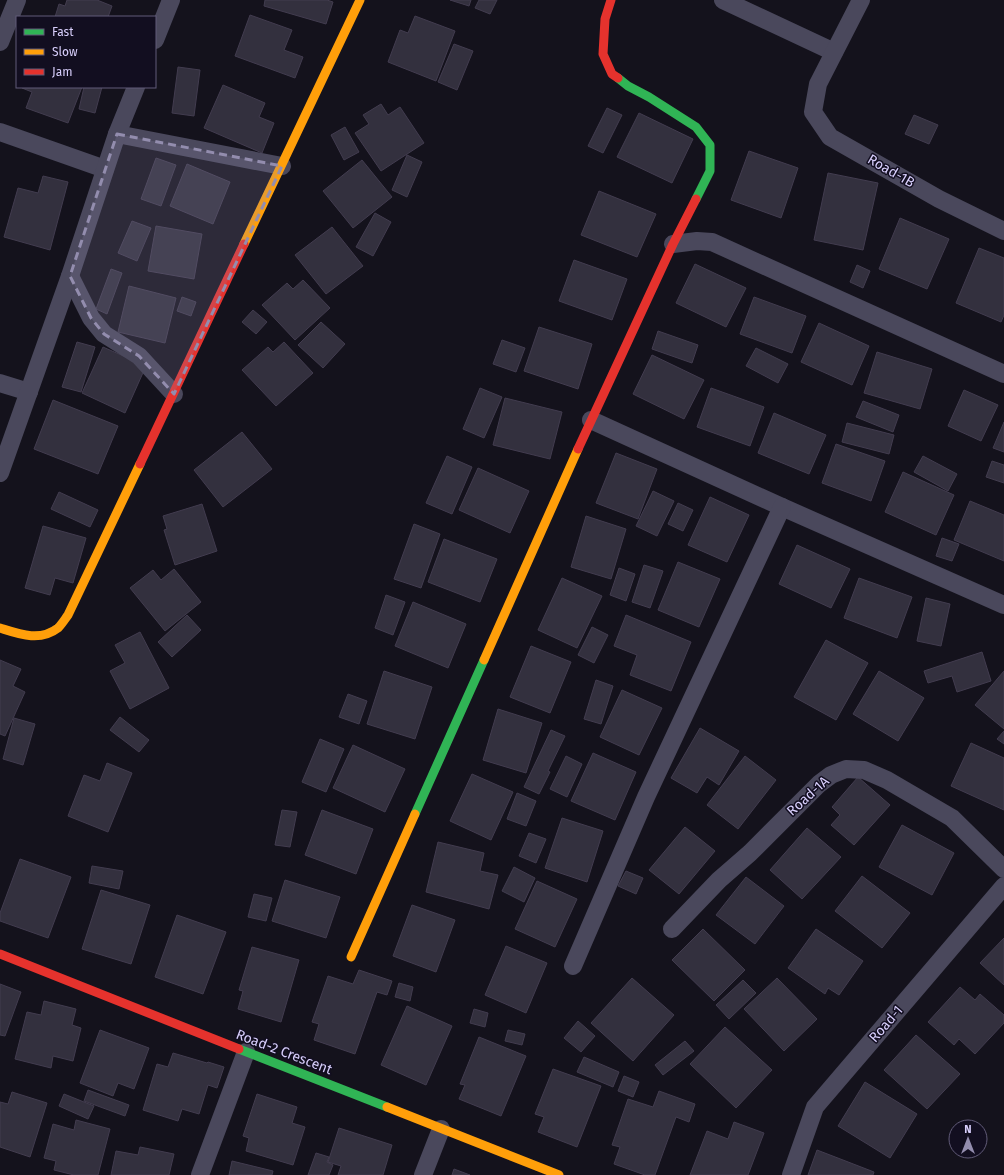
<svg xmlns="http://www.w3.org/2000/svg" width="1004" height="1175" font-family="'Fira Sans',sans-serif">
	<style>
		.building { fill: #33303e; stroke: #423c4f }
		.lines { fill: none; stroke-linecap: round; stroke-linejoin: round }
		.street { stroke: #4a485c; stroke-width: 18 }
		.fast { stroke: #30b455; stroke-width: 9 }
		.slow { stroke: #ff9f0a; stroke-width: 9 }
		.jam { stroke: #e5322d; stroke-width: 9 }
		.marked { fill: #938dae; fill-opacity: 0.2; stroke: #938dae; stroke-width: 3; stroke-dasharray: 8 5; stroke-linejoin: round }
		.labels { text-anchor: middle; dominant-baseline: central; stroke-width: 3; stroke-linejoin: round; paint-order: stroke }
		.street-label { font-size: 14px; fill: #d8cffc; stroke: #120e20 }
	</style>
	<rect width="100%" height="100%" fill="#14121c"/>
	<g class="building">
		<polygon points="67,0 97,0 112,6 108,17 55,17 59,4 65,6"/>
		<polygon points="265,0 327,0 333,2 326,24 264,6"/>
		<polygon points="450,0 471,0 469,6"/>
		<polygon points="479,0 497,0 490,14 475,8"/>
		<polygon points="250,15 292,30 284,50 303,57 295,78 235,56"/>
		<polygon points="415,16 455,31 436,81 388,62 400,30 408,33"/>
		<polygon points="454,44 473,51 457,90 438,82"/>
		<polygon points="178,67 200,70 194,116 172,113"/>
		<polygon points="223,85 265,103 259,117 274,123 262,153 204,128"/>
		<polygon points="23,87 82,87 68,123 26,108 32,92 22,88"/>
		<polygon points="84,87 102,87 95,113 79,109"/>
		<polygon points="381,104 388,115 400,107 424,143 381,171 355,133 369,124 363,115"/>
		<polygon points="607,108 622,115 603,153 588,146"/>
		<polygon points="639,113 693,139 672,183 617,157"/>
		<polygon points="914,115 938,125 929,144 905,134"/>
		<polygon points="345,127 359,152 344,160 331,135"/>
		<polygon points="749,151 798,168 781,218 731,200"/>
		<polygon points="407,155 422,162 407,197 392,190"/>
		<polygon points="156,158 176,165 161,206 141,199"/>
		<polygon points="362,160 392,197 353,228 323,191"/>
		<polygon points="187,164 230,182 213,224 170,206"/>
		<polygon points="828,173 878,183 863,250 814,240"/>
		<polygon points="43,176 68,182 50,250 4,237 18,188 38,193"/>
		<polygon points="599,191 656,214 637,257 581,235"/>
		<polygon points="375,213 391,222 373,256 356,247"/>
		<polygon points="900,218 949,239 927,289 879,269"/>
		<polygon points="132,221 151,228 137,261 118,253"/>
		<polygon points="156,226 202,234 194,279 148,271"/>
		<polygon points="332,227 363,266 326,294 295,255"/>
		<polygon points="979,248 1004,258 1004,315 1001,322 956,303"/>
		<polygon points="574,260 627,279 612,320 559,301"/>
		<polygon points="695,264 746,288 726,327 676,303"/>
		<polygon points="857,265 870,271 863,288 850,282"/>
		<polygon points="111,269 122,273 107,314 96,309"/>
		<polygon points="303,280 330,308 295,340 262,305 287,283 293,289"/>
		<polygon points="129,286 176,298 165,343 118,332"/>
		<polygon points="182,297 196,302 191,316 177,311"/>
		<polygon points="754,297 806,316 792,353 740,334"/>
		<polygon points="253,310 267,322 256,334 242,322"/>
		<polygon points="321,322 345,344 323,368 298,345"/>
		<polygon points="819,323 869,346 852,385 801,362"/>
		<polygon points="539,327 592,344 578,389 524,371"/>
		<polygon points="658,331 698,345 692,363 652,349"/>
		<polygon points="502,340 525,348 516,372 493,364"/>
		<polygon points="77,342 95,347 81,392 62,387"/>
		<polygon points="284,342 313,373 276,406 242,370 268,347 273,352"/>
		<polygon points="103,347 146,366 125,413 82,393"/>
		<polygon points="756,348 788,364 778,383 746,366"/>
		<polygon points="877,352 932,369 920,409 864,393"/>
		<polygon points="652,355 704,380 684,419 633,394"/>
		<polygon points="480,388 502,397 484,438 463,429"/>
		<polygon points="711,388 764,407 750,446 697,427"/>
		<polygon points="964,390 998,405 981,441 948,426"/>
		<polygon points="505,398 562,412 550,459 493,445"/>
		<polygon points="53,400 118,426 98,474 34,449"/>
		<polygon points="863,401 899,415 893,432 856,417"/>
		<polygon points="774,413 826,435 809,474 758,453"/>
		<polygon points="1004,422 1004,452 993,448"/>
		<polygon points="847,423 894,435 889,454 842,442"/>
		<polygon points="242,432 272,469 223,507 194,470"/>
		<polygon points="836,444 885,461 871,501 822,483"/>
		<polygon points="616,453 657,469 638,519 596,503"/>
		<polygon points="447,456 472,467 452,514 426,503"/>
		<polygon points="923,456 957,474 948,491 914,472"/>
		<polygon points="992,461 1004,465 1004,483 986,477"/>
		<polygon points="478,468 529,491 510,533 459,510"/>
		<polygon points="903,472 954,495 936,535 885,512"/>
		<polygon points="653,491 674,501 657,536 636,526"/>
		<polygon points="59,492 98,510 90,527 51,509"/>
		<polygon points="710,497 749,515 727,562 688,545"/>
		<polygon points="970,501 1004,515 1004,561 954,540"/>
		<polygon points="678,503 693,510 683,531 668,524"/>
		<polygon points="202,504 217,551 175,565 164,530 167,529 163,516"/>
		<polygon points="586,516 626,529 611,579 571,567"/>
		<polygon points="414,524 440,534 421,588 394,579"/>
		<polygon points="43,526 86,538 73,583 55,578 50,595 25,588"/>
		<polygon points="942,538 959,544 952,561 936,556"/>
		<polygon points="444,539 497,559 480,602 428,582"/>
		<polygon points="797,545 850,569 831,608 779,584"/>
		<polygon points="678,562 720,579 699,627 658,610"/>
		<polygon points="644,565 663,571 650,608 632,602"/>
		<polygon points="619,568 635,574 626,601 610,595"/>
		<polygon points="174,569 201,602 165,631 130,588 153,570 161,580"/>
		<polygon points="562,578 602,596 577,648 538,630"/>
		<polygon points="859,578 912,597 897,638 844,618"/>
		<polygon points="386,595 405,602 393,635 375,628"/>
		<polygon points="926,598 950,604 941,646 917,641"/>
		<polygon points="413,602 466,624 448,668 395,646"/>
		<polygon points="187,615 201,630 172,657 158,642"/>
		<polygon points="626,615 691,642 671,691 630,675 637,655 614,646"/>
		<polygon points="592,627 608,635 594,663 578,655"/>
		<polygon points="140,632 169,688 130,709 110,671 125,663 115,645"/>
		<polygon points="826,640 868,663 836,720 794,697"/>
		<polygon points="531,646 571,662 550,713 510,697"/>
		<polygon points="982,652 991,681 957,692 952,676 928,683 924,671"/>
		<polygon points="0,660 21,669 13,686 25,692 5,736 0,734"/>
		<polygon points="384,671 432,687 415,739 367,724"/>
		<polygon points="879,671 924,698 898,741 853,714"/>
		<polygon points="1004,671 1004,729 975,705"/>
		<polygon points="596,680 613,686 601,724 584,719"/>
		<polygon points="622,690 662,708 639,755 600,737"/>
		<polygon points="348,694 367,701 359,724 339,717"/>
		<polygon points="498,709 542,723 526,773 483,760"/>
		<polygon points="120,717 149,740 139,752 110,730"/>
		<polygon points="14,718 35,724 23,765 3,759"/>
		<polygon points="700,728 739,751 719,785 707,777 697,793 671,778"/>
		<polygon points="551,730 565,736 548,771 550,772 539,794 524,787"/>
		<polygon points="1004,731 1004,744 997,739"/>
		<polygon points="320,739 344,749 326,792 302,782"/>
		<polygon points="971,743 1004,758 1004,810 951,786"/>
		<polygon points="353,745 405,769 385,812 333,788"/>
		<polygon points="593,753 636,772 615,820 571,801"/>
		<polygon points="566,756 582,764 567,797 550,789"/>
		<polygon points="745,756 776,780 738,829 707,805"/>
		<polygon points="107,763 132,773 108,832 68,816 84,775 100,781"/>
		<polygon points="472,774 513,792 491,840 450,821"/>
		<polygon points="858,777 890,805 854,845 831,825 840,815 832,807"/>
		<polygon points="517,793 536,801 526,826 507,819"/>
		<polygon points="282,810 297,812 290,847 275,845"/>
		<polygon points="322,810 373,829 356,874 305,855"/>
		<polygon points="562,818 603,831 587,882 545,868"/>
		<polygon points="902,825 954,853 932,895 879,867"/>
		<polygon points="685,827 715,851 679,894 649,870"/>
		<polygon points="807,828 841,857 802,899 770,870"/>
		<polygon points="529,833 546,839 536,863 519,856"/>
		<polygon points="438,842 484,853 480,871 498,875 489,909 426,892"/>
		<polygon points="20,859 71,877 48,938 0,921 0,913"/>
		<polygon points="92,866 123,871 119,889 89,883"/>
		<polygon points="514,867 535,878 524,902 502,891"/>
		<polygon points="626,871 643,878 636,894 618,886"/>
		<polygon points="862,876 910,913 882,948 835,911"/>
		<polygon points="746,877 784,906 755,944 716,915"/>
		<polygon points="285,880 340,897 326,938 272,921"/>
		<polygon points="537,881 577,899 555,947 515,929"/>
		<polygon points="101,890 150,905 131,964 82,949"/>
		<polygon points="254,894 272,898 266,921 248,917"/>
		<polygon points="412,905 455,920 436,972 393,956"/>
		<polygon points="177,915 226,932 203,994 155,977"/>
		<polygon points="703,929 745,970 714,1001 672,960"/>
		<polygon points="816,929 863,961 839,995 828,988 825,994 788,968"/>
		<polygon points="1004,938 1004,985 980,963"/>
		<polygon points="506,946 547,963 526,1013 485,995"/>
		<polygon points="252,947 299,960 281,1022 238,1009 243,991 239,990"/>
		<polygon points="359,970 392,981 387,995 377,992 355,1054 314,1040 319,1024 312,1022 328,976 353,984"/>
		<polygon points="632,978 674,1015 633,1061 591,1023"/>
		<polygon points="777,978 817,1019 784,1051 744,1009"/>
		<polygon points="743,980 756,993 729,1019 716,1005"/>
		<polygon points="399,983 413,987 410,1001 395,997"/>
		<polygon points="0,984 21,992 5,1036 0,1035"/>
		<polygon points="960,987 975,1000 980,994 1004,1015 1004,1023 975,1054 959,1039 954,1045 928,1022"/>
		<polygon points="44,1001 76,1009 72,1025 81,1028 73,1061 53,1056 51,1068 15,1059 27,1012 41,1015"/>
		<polygon points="407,1006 452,1026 426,1085 381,1065"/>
		<polygon points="474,1009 488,1013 485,1027 470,1023"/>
		<polygon points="578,1021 595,1036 581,1052 564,1038"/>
		<polygon points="725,1027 772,1070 736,1108 690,1064"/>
		<polygon points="100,1030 149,1048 134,1089 118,1083 113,1096 80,1083"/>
		<polygon points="508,1030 525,1034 522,1045 505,1041"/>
		<polygon points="916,1035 960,1074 927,1109 884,1070"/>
		<polygon points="479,1037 526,1056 501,1116 459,1099 465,1085 460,1084"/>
		<polygon points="685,1041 694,1051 663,1075 655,1065"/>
		<polygon points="173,1053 207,1063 208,1062 224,1067 217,1088 208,1085 199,1114 182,1109 178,1121 143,1110 157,1064 168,1067"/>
		<polygon points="584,1057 619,1072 613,1087 577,1072"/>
		<polygon points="553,1069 601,1086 577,1147 538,1132 544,1117 535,1114"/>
		<polygon points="624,1076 639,1082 633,1097 618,1091"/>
		<polygon points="865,1082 917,1114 890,1158 838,1126"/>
		<polygon points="88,1090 129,1105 125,1116 84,1101"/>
		<polygon points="659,1091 695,1104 689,1122 676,1117 655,1175 645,1175 614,1164 620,1147 612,1145 628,1099 653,1107"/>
		<polygon points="12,1092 47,1103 30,1157 0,1147 0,1102 8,1104"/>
		<polygon points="64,1094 94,1106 88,1119 59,1106"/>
		<polygon points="257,1094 297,1107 292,1123 305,1127 293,1165 246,1151 249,1138 243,1136"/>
		<polygon points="76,1120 110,1129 98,1175 74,1175 54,1170 56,1161 44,1158 53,1124 74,1130"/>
		<polygon points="734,1122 764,1133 748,1175 690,1175 707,1131 728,1139"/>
		<polygon points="339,1128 392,1145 383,1175 338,1175 341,1166 328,1162"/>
		<polygon points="140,1147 174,1154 169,1175 111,1175 116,1151 138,1155"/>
		<polygon points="817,1150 843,1160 874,1172 873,1175 808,1175"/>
		<polygon points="316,1153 329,1157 327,1162 333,1165 329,1175 308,1175"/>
		<polygon points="232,1161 273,1171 272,1175 229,1175"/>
		<polygon points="454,1169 470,1175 452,1175"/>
	</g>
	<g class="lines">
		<g class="street">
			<polyline points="723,0 834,52"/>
			<polyline points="861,0 818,84 813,112 830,137 939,199 1004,231"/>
			<polyline points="155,40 171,0"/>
			<polyline points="0,42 17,0"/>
			<polyline points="0,132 105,169"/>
			<polyline points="117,134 282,166"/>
			<polyline points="673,244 697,241 712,242 1004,374"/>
			<polyline points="70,276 91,318 104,334 139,356 174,394"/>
			<polyline points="0,383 29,392"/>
			<polyline points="591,420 782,507 1004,605"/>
			<polyline points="0,473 70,276 117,134 136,87"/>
			<polyline points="672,929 719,880 750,853 819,784 831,775 846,769 864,770 887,780 952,818 1004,869"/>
			<polyline points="573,966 646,797 782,507"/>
			<polyline points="200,1175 246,1052"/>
			<polyline points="423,1175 441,1129"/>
			<polyline points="791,1175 815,1107 1004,886"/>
		</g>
		<g class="fast">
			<polyline points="618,78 628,86 649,97 696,127 710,145 710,171 696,199"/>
			<polyline points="415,814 484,660"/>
			<polyline points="239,1049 387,1107"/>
		</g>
		<g class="slow">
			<polyline points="244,244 360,0"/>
			<path d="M 0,628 C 19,634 40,642 58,628 C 62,624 65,619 68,615 L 140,464"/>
			<polyline points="484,660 578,449"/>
			<polyline points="351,957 415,814"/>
			<polyline points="387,1107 559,1175"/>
		</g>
		<g class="jam">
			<polyline points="611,0 605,19 603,54 612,74 618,78"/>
			<polyline points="578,449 673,244 696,199"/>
			<polyline points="140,464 244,244"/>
			<polyline points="0,954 239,1049"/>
		</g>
	</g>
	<path class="marked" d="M 117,134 L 282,166 L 174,394 L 139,356 L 104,334 L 91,318 L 70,276 Z"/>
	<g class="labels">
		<g class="street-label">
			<text transform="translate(891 171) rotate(30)">Road-1B</text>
			<text transform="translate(808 796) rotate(-42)">Road-1A</text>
			<text transform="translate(886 1024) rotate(-49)">Road-1</text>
			<text transform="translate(284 1052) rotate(21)">Road-2 Crescent</text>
		</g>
	</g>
	<rect x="16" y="16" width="140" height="72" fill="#120e20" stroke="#615b78"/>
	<rect x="24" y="29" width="20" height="6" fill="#30b455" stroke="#615b78"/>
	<text x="52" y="36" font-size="12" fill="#d8cffc">Fast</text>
	<rect x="24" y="49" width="20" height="6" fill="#ff9f0a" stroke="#615b78"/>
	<text x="52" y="56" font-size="12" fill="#d8cffc">Slow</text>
	<rect x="24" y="69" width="20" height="6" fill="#e5322d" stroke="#615b78"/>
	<text x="52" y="76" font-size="12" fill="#d8cffc">Jam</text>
	<g transform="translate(968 1139)"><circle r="19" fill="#120e20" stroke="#615b78"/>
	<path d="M0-3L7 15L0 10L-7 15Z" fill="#938dae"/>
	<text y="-6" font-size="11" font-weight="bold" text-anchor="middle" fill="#d8cffc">N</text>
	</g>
</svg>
